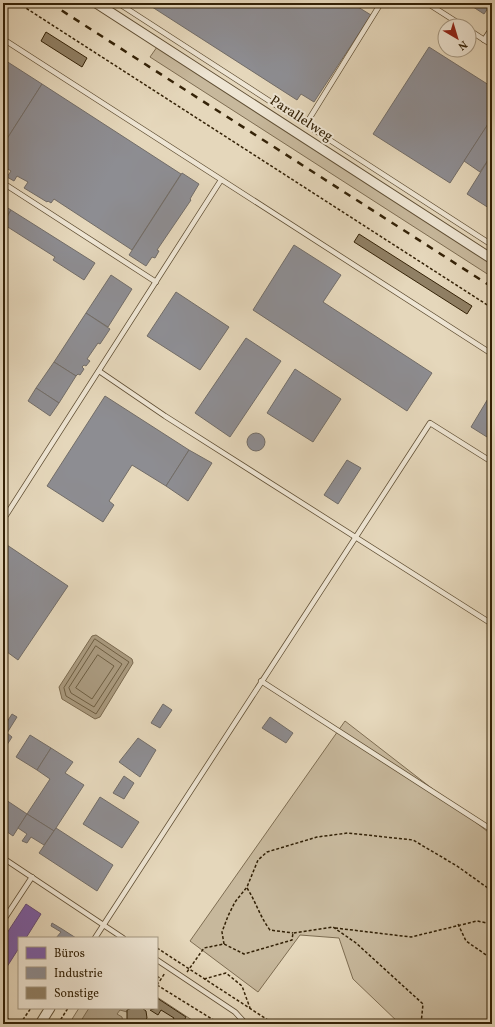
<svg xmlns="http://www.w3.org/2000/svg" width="495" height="1027" font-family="Vollkorn,serif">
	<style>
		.green { fill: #c7b89c; stroke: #7e6d52 }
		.water { fill: #a9997e; stroke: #7a694e }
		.offices { fill: #7b5ea7; stroke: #664c77 }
		.industry { fill: #8d8d92; stroke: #726d68 }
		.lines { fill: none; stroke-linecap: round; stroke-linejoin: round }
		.shore { stroke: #6e5e42; stroke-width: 1 }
		.building { fill: #908065; stroke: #342207 }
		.service-casing { stroke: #604f34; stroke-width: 6 }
		.minor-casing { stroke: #604f34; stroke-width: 11 }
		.path { stroke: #342207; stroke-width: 1.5; stroke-dasharray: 3 2; stroke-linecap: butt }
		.service { stroke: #eee5d3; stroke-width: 4.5 }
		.minor { stroke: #eee5d3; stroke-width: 9 }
		.rail { stroke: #342207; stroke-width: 2.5; stroke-dasharray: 7 7; stroke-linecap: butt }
		.labels { text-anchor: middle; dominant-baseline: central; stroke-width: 4; stroke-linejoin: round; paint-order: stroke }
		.street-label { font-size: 14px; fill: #342207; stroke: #eee5d3 }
	</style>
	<rect width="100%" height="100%" fill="#e5d7bb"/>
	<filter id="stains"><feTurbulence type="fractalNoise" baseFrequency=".005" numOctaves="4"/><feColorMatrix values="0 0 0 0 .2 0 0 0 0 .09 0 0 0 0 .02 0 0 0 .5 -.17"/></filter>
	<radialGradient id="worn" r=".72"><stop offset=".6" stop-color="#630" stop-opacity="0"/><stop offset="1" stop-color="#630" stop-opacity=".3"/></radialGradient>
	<g class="green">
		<polygon points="157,47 492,264 492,277 150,57"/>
		<polygon points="345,721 492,835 492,1024 400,1024 353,979 339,938 300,935 258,992 190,941"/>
		<polygon points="157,997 198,1024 69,1024 79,1008 157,1008"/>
	</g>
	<g class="water">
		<polygon points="96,635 132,659 133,663 100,717 95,719 62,699 59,687 92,636"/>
		<polygon points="89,1008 128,1008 129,1009 127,1012 120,1010 117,1014 122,1017 123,1024 79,1024"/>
	</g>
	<polygon class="offices" points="26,904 41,914 26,938 19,938 19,948 3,973 3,939"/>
	<g class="industry">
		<polygon points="150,3 360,3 358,7 371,15 314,102 301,94 297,100 149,5"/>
		<polygon points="467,3 487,3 490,5 484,14"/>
		<polygon points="429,47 492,87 492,118 450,183 373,134"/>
		<polygon points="3,59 42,84 3,145"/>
		<polygon points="42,84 181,174 132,250 54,199 51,203 48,201 47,202 24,188 28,182 17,176 14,181 7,177 11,171 3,166 3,145"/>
		<polygon points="488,124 492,127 492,154 480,172 464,161"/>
		<polygon points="492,154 492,210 467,194"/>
		<polygon points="182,173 199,184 190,199 191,200 157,250 159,251 155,258 152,257 146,266 129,255"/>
		<polygon points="3,205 11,210 3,222"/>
		<polygon points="11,210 95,263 84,280 53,260 55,257 3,224"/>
		<polygon points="294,245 341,275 323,302 432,373 407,411 253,310"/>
		<polygon points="111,275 132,289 108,327 86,313"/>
		<polygon points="176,292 229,327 200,370 147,336"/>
		<polygon points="86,313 110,329 100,344 98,343 87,359 90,361 86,366 84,365 82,367 84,369 80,375 78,374 76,376 54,362"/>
		<polygon points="246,338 281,361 230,437 195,413"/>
		<polygon points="54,362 76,376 59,403 36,388"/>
		<polygon points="295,369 341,399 313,442 267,413"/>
		<polygon points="36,388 59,403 50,416 28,401"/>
		<polygon points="105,396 189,450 166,486 132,465 109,501 114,505 103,522 47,486"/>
		<polygon points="489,397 492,399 492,429 487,437 471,427"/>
		<circle cx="256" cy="442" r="9"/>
		<polygon points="189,450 212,463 188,501 166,486"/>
		<polygon points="347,460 361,468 338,504 324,495"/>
		<polygon points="7,545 68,586 18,660 3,649 3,552"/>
		<polygon points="163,704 172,710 160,728 151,723"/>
		<polygon points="12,714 17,717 7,733 12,737 3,751 3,728"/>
		<polygon points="270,717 293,733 286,743 262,728"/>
		<polygon points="30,735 51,748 37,770 16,757"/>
		<polygon points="138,738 156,750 140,777 119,762"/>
		<polygon points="51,748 73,762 65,773 84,785 54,831 27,814 50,779 37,770"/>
		<polygon points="124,776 134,783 124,799 113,793"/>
		<polygon points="100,797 139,822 122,848 83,824"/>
		<polygon points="3,798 27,814 13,836 3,829"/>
		<polygon points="27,814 54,831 44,845 31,837 27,843 22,841 27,834 18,828"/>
		<polygon points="56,828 113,865 97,891 39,853"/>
		<polygon points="52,923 62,929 76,938 56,938 61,932 51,926"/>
	</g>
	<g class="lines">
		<g class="shore">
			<polygon points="95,639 129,662 96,714 66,696 64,688"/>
			<polygon points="96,646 122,664 94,707 71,693 69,688"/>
			<polygon points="98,655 114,666 92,699 76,688"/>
		</g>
	</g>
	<g class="building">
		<polygon points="46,32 87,58 82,67 41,41"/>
		<polygon points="359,234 472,306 467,314 354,242"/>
		<polygon points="157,998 186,1017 182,1024 171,1023 174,1018 161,1010 158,1015 150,1010 157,1008"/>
		<polygon points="132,1008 142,1008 146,1011 147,1018 143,1024 130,1024 127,1020 127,1010"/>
		<polygon points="191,1020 198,1024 188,1024"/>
	</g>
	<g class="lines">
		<defs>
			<g id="service">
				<polyline points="118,3 492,245"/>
				<polyline points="427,3 463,26"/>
				<polyline points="469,30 492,45"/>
				<polyline points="3,39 492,354"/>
				<polyline points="484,40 492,28"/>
				<polyline points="306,124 381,3"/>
				<polyline points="3,183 156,282"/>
				<polyline points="99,371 165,416 492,624"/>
				<polyline points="3,520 221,180"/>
				<polyline points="261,681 492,830"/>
				<polyline points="3,858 123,938"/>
				<polyline points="3,921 32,877"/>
				<polyline points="95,938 430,423 492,462"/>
				<polyline points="157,960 235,1012 246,1024"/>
			</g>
			<g id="minor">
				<polyline points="96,3 492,259"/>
				<polyline points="40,1024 50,1008"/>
			</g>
		</defs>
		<use href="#service" class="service-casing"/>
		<use href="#minor" class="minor-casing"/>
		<g class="path">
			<polyline points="18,3 492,308"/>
			<path d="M 247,888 C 256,902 260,917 270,930 L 293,933"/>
			<polyline points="458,924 466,941 492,959"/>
			<polyline points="335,928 411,937 477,921 492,924"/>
			<polyline points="224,944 222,932 228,916 235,902 247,887 258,860 267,852 317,837 348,833 413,840 457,866 492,891"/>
			<polyline points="157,948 274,1024"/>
			<polyline points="187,972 204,948 224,944 244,954 292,940 293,933 333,927 356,943 423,1004 421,1024"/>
			<polyline points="157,976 161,979"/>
			<polyline points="204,979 226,973 242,986 250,1008"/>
			<polyline points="157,985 220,1024"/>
			<polyline points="157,985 165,973"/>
			<polyline points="3,1016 16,1024"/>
			<polyline points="20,1024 31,1008"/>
			<polyline points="58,1024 68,1008"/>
		</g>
		<use href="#service" class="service"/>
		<use href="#minor" class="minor"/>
		<polyline class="rail" points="50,3 492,287"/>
	</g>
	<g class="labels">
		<g class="street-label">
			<text transform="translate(301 119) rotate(33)">Parallelweg</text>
		</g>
	</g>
	<rect width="495" height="1027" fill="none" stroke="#e5d7bb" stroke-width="16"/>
	<rect x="4" y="4" width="487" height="1019" fill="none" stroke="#342207" stroke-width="2"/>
	<rect x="8" y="8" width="479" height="1011" fill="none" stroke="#342207"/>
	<rect x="18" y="937" width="140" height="72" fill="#eee5d3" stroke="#a49781"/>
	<rect x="26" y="947" width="20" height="12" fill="#7b5ea7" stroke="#a49781"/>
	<text x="54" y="957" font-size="12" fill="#342207">Büros</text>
	<rect x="26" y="967" width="20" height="12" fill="#8d8d92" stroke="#a49781"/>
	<text x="54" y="977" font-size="12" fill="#342207">Industrie</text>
	<rect x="26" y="987" width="20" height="12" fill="#908065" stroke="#a49781"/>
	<text x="54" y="997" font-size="12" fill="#342207">Sonstige</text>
	<g transform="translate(457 38) rotate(142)"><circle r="19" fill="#eee5d3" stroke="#a49781"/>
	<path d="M0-3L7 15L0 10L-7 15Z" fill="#8f2418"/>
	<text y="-6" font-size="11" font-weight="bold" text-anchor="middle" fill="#342207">N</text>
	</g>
	<rect width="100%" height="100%" filter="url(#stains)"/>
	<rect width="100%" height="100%" fill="url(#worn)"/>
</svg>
